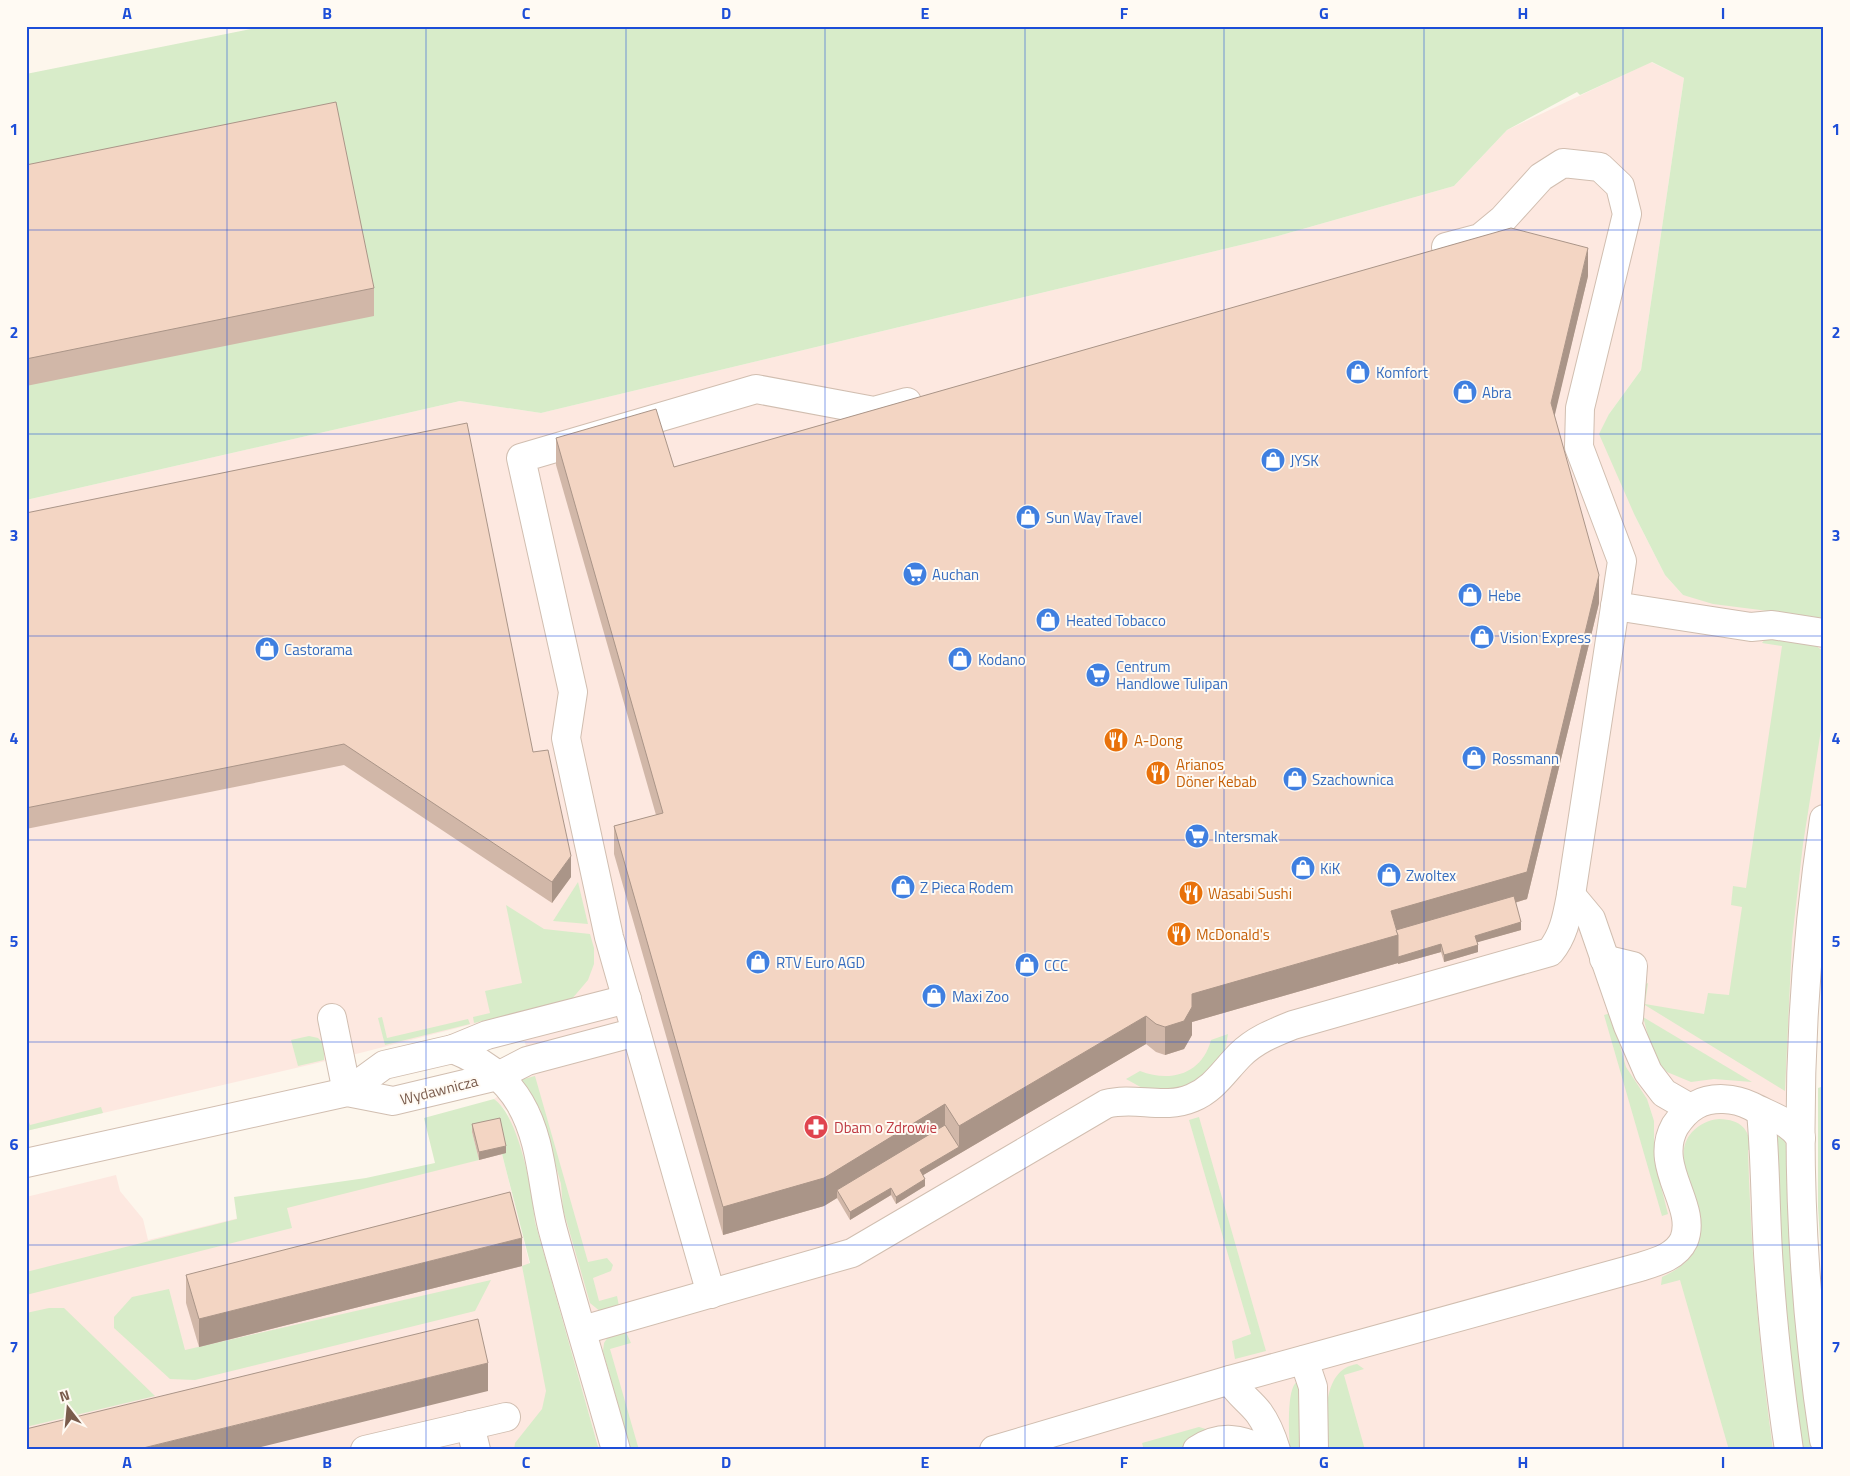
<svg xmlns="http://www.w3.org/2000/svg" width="1850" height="1476" font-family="'Titillium Web',sans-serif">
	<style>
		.commercial { fill: #fde8e0 }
		.green { fill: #d8ecc9 }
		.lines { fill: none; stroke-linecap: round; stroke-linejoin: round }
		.minor-casing { stroke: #d1beb0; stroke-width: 30 }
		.minor { stroke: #fff; stroke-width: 28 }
		.wall { fill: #d1b7a8 }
		.shaded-wall { fill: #aa9588 }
		.building { fill: #f3d5c3; stroke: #aa9588 }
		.grid { fill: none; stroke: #1d4ed8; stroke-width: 1; stroke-opacity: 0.55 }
		.labels { text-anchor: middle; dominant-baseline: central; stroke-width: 4; stroke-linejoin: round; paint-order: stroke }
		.shop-label { font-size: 15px; fill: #366cbe; stroke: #fffaf3; text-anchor: start }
		.food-label { font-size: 15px; fill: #c56008; stroke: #fffaf3; text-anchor: start }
		.street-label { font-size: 15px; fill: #7a5c4d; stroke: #fffaf3 }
		.health-label { font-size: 15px; fill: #be3a42; stroke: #fffaf3; text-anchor: start }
		.neatline { fill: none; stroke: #1d4ed8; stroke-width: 2 }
		.grid-label { font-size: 16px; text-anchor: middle; font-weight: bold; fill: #1d4ed8 }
	</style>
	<rect width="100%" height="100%" fill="#fdf6ec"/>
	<g class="commercial">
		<polygon points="1651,62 1684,78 1641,370 1609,414 1635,516 1665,575 1683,595 1824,618 1824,920 1814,1088 1814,1157 1824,1450 599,1450 535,1222 533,1193 521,1153 507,1111 494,1099 520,1080 532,1066 516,1013 360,1053 26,1131 26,500 460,401 541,413 1278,236 1454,186 1507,130"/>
		<polygon points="502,1154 576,1450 26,1450 26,1197 116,1175 120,1191 143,1219 148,1240"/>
	</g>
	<g class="green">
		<polygon points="266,26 1824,26 1824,618 1713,604 1683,595 1665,575 1635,516 1599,434 1609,414 1641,370 1684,78 1652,62 1580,95 1577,92 1507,130 1454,186 1278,236 541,413 460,401 26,500 26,74"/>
		<polygon points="1766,638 1815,645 1824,652 1824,711 1803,844 1792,940 1785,1091 1640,1002 1646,984 1648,983 1645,1004 1704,1014 1708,993 1729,995 1742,907 1731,905 1733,886 1746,888 1782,646 1762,643"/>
		<polygon points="578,882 588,924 553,921"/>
		<polygon points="506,905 544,929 590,934 594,948 594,964 588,980 571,1000 474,1023 473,1017 490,1013 485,991 522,983"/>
		<polygon points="1611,1013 1626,1067 1647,1099 1654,1121 1654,1159 1668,1214 1662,1216 1604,1015"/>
		<polygon points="1824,1013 1824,1304 1818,1207 1818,1088 1821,1087"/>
		<polygon points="382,1017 387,1038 468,1019 470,1024 385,1045 378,1018"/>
		<polygon points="1643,1017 1752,1082 1714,1079 1691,1082 1667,1072 1654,1058"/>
		<path d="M 1228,1034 L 1225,1050 L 1219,1064 L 1190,1088 L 1146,1090 L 1126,1079 L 1140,1071 C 1171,1083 1202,1074 1211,1040 Z"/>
		<polygon points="309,1036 318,1038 324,1044 324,1060 298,1066 291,1040"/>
		<polygon points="535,1076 588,1262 607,1258 613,1265 611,1271 593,1278 599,1301 617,1296 619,1306 601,1312 590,1303 563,1209 561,1184 540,1109 520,1080"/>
		<path d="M 494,1099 C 519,1116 533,1193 535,1222 L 599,1450 L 514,1450 L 515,1443 L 542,1409 L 546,1391 L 522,1266 L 530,1263 L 502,1154 L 472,1132 L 479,1160 L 287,1208 L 292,1228 L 26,1295 L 26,1272 L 237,1219 L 234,1197 L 366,1178 L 435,1163 L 424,1118 Z"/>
		<polygon points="101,1107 103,1113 26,1131 26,1113 30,1125"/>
		<polygon points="1199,1117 1266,1351 1235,1359 1232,1341 1251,1334 1189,1120"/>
		<path d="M 1719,1119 C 1742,1120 1748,1128 1752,1150 L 1748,1150 C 1751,1251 1759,1350 1773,1450 L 1729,1450 L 1680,1280 L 1661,1285 L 1662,1277 C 1747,1239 1657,1171 1692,1132 C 1700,1124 1708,1120 1719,1119 Z"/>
		<path d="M 1777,1133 L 1783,1133 L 1786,1145 L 1798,1342 L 1812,1450 L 1802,1450 C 1786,1346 1775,1239 1777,1133 Z"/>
		<polygon points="491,1280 475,1311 195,1380 170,1379 114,1328 114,1317 132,1297 169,1289 185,1350"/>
		<polygon points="49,1308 64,1308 155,1396 26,1427 26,1313"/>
		<polygon points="626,1332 631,1343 610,1349 639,1450 631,1450 603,1351 604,1343 610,1334"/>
		<path d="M 1357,1364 L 1364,1369 L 1344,1375 L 1365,1450 L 1328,1450 C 1326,1423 1320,1370 1357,1364 Z"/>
		<path d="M 1297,1382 L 1300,1382 L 1301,1450 L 1290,1450 C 1289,1437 1286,1388 1297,1382 Z"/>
		<polygon points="1199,1427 1216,1432 1182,1450 1144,1450 1142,1443"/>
	</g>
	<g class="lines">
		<defs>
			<g id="minor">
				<polyline points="1615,606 1751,627 1772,625 1824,633"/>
				<path d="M 1824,819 C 1793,1024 1793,1235 1824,1440"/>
				<polyline points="1571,895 1591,919 1628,1026 1648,1072 1664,1093 1690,1108"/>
				<polyline points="1604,959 1633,966 1629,1018"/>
				<polyline points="332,1018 347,1092"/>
				<path d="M 453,1049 C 480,1060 505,1077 520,1103 C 542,1140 542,1186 552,1227 C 572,1301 595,1375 616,1450"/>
				<polyline points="347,1092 384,1065 453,1049 487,1035 627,999"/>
				<path d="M 1761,1112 C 1766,1164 1765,1216 1769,1268 C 1773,1329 1780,1389 1789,1450"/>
				<polyline points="26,1163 347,1092 393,1101 498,1076 527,1061 636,1032"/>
				<polyline points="711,1294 609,937 566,738 573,692 521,458 756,389 874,411 907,402"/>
				<path d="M 583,1330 L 852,1253 L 1106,1104 C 1134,1096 1164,1110 1192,1098 C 1214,1089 1224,1071 1240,1055 C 1255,1040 1273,1033 1293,1025 L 1550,952 C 1564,935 1567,916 1571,895 L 1622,561 L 1579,447 L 1580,408 L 1627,214 L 1620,186 L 1600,167 L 1563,163 L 1541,177 L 1503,219 L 1480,238 L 1446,247"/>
				<polyline points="1304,1360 1313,1387 1314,1450"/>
				<path d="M 1230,1380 C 1238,1394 1250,1401 1259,1413 C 1267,1424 1272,1437 1276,1450"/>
				<polyline points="470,1425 476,1450"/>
				<polyline points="365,1450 506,1417"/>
				<path d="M 994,1450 L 1230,1380 L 1640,1267 C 1656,1262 1676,1257 1684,1240 C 1698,1205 1652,1167 1675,1126 C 1681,1117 1687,1110 1696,1105 C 1712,1096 1735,1098 1751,1106 C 1770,1116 1788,1120 1801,1138"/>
				<path d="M 1197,1450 C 1221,1434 1241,1439 1265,1450"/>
			</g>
		</defs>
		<use href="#minor" class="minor-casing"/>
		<use href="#minor" class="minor"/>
	</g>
	<g class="wall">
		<polygon points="26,165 374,288 374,316 26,386"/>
		<polygon points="1588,276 1554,416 1599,603 1527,899 1515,903 1521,930 1477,942 1478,952 1444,962 1441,952 1398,964 1398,963 1192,1022 1192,1035 1184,1049 1165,1055 1156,1052 1146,1044 923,1175 925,1186 896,1204 891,1195 850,1220 837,1198 824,1206 723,1235 614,854 614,826 656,815 556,465 556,438 674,467"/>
		<polygon points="26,513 533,752 571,877 552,903 344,765 26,829"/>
		<polygon points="472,1124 506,1153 479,1160 472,1132"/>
		<polygon points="522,1266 199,1347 186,1303 186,1275"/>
	</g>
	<g class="shaded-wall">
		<polygon points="1588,248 1588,276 1551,431 1551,403"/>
		<polygon points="1599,575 1599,603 1527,899 1398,937 1398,963 1192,1022 1192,1035 1184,1049 1165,1055 1165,1027 1192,994 1391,911"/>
		<polygon points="571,856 571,877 552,903 552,882"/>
		<polygon points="1521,922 1521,930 1475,943 1475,936"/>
		<polygon points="1441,944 1441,952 1398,964 1398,957"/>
		<polygon points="1478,945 1478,952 1444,962 1444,955"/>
		<polygon points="1146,1016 1146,1044 920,1177 920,1170 959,1147 959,1126"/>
		<polygon points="945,1104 945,1132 837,1190 837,1198 824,1206 723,1235 723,1207"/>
		<polygon points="506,1146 506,1153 479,1160 479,1152"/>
		<polygon points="925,1179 925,1186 896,1204 896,1197"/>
		<polygon points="891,1188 891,1195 850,1220 850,1212"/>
		<polygon points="522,1238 522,1266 199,1347 199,1319"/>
		<polygon points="488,1363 488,1391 249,1450 135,1450"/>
	</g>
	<g class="building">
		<polygon points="336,102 374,288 26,359 26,165"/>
		<polygon points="1511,228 1588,248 1551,403 1599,575 1527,872 1391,911 1398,935 1192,994 1192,1007 1184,1021 1165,1027 1156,1024 1146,1016 959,1126 945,1104 824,1178 723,1207 614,826 663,813 556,438 656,409 674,467"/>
		<polygon points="467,423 533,752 548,750 571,856 552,882 344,744 26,808 26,513"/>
		<polygon points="1514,896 1521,922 1475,936 1478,945 1444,955 1441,944 1398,957 1398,935 1396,930"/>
		<polygon points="500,1118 506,1146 479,1152 472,1124"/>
		<polygon points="945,1125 959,1147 920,1170 925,1179 896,1197 891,1188 850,1212 837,1190"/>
		<polygon points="510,1192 522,1238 199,1319 186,1275"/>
		<polygon points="478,1319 488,1363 135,1450 26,1450 26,1429"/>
	</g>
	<path class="grid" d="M 227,26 L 227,1450M 426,26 L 426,1450M 626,26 L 626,1450M 825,26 L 825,1450M 1025,26 L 1025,1450M 1224,26 L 1224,1450M 1424,26 L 1424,1450M 1623,26 L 1623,1450M 26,230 L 1824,230M 26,434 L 1824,434M 26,636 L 1824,636M 26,840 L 1824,840M 26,1042 L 1824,1042M 26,1245 L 1824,1245"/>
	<defs>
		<symbol id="shop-disc" viewBox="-11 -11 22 22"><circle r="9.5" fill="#3f7fe0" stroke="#fffaf3"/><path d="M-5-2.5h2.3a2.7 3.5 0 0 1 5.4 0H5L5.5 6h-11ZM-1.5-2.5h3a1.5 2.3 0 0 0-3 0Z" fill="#fff"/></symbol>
		<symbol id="supermarket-disc" viewBox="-11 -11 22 22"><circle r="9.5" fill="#3f7fe0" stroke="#fffaf3"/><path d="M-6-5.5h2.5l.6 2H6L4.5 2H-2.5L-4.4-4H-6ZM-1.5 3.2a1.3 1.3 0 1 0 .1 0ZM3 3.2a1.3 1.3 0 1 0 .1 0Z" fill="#fff"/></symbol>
		<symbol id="restaurant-disc" viewBox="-11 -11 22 22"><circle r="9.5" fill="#e8710a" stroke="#fffaf3"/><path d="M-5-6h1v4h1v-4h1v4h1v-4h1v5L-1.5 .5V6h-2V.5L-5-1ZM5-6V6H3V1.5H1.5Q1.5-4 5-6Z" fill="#fff"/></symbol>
		<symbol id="pharmacy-disc" viewBox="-11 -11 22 22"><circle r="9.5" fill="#e0444e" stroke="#fffaf3"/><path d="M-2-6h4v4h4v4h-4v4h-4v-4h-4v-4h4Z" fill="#fff"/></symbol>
	</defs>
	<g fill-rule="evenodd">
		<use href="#shop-disc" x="1344" y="358" width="28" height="28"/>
		<use href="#shop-disc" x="1451" y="378" width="28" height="28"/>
		<use href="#shop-disc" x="1259" y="446" width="28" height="28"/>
		<use href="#shop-disc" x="1014" y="503" width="28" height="28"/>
		<use href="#supermarket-disc" x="901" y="560" width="28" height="28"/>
		<use href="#shop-disc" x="1456" y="581" width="28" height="28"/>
		<use href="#shop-disc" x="1034" y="606" width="28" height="28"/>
		<use href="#shop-disc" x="1468" y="623" width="28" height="28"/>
		<use href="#shop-disc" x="253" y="635" width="28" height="28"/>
		<use href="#shop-disc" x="946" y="645" width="28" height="28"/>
		<use href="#supermarket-disc" x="1084" y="661" width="28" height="28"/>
		<use href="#restaurant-disc" x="1102" y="726" width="28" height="28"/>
		<use href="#shop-disc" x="1460" y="744" width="28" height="28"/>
		<use href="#restaurant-disc" x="1144" y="759" width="28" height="28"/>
		<use href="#shop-disc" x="1281" y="765" width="28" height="28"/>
		<use href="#supermarket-disc" x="1183" y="822" width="28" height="28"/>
		<use href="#shop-disc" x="1289" y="854" width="28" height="28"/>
		<use href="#shop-disc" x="1375" y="861" width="28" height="28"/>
		<use href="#shop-disc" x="889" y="873" width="28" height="28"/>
		<use href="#restaurant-disc" x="1177" y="879" width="28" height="28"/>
		<use href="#restaurant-disc" x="1165" y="920" width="28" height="28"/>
		<use href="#shop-disc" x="744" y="948" width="28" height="28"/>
		<use href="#shop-disc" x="1013" y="951" width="28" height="28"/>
		<use href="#shop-disc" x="920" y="982" width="28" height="28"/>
		<use href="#pharmacy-disc" x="802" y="1113" width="28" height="28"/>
	</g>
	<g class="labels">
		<g class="shop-label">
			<text x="1376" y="372">Komfort</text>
			<text x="1482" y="392">Abra</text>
			<text x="1290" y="460">JYSK</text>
			<text x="1046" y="517">Sun Way Travel</text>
			<text x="932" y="574">Auchan</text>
			<text x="1488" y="595">Hebe</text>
			<text x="1066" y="620">Heated Tobacco</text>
			<text x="1500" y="637">Vision Express</text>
			<text x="284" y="649">Castorama</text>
			<text x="978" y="659">Kodano</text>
			<text x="1116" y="666">Centrum<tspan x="1116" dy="17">Handlowe Tulipan</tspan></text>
			<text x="1492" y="758">Rossmann</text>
			<text x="1312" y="779">Szachownica</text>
			<text x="1214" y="836">Intersmak</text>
			<text x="1320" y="868">KiK</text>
			<text x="1406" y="875">Zwoltex</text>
			<text x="920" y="887">Z Pieca Rodem</text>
			<text x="776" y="962">RTV Euro AGD</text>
			<text x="1044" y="965">CCC</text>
			<text x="952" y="996">Maxi Zoo</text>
		</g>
		<g class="food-label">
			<text x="1134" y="740">A-Dong</text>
			<text x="1176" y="764">Arianos<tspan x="1176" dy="17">Döner Kebab</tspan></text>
			<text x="1208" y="893">Wasabi Sushi</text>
			<text x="1196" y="934">McDonald's</text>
		</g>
		<g class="street-label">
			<text transform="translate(439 1090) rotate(-14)">Wydawnicza</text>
		</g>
		<g class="health-label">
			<text x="834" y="1127">Dbam o Zdrowie</text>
		</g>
	</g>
	<rect width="1850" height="1476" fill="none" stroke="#fffaf3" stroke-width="55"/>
	<g transform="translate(68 1408) rotate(344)" stroke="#fffaf3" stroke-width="4" paint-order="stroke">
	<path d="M0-4L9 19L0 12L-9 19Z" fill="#7a5c4d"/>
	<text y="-8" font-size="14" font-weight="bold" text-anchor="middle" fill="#7a5c4d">N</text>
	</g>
	<rect x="28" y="28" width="1794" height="1420" class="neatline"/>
	<g class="grid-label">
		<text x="127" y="19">A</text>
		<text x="327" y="19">B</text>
		<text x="526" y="19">C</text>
		<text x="726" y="19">D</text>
		<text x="925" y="19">E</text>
		<text x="1124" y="19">F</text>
		<text x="1324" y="19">G</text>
		<text x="1523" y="19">H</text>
		<text x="1723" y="19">I</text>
		<text x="14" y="135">1</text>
		<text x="1836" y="135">1</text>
		<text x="14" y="338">2</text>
		<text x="1836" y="338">2</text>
		<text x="14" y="541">3</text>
		<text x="1836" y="541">3</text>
		<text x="14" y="744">4</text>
		<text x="1836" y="744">4</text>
		<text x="14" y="947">5</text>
		<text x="1836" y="947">5</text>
		<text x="14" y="1150">6</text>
		<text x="1836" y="1150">6</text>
		<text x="14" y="1353">7</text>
		<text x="1836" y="1353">7</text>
		<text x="127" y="1468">A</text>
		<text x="327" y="1468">B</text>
		<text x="526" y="1468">C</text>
		<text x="726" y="1468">D</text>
		<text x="925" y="1468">E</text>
		<text x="1124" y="1468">F</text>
		<text x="1324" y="1468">G</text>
		<text x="1523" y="1468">H</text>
		<text x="1723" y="1468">I</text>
	</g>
</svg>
